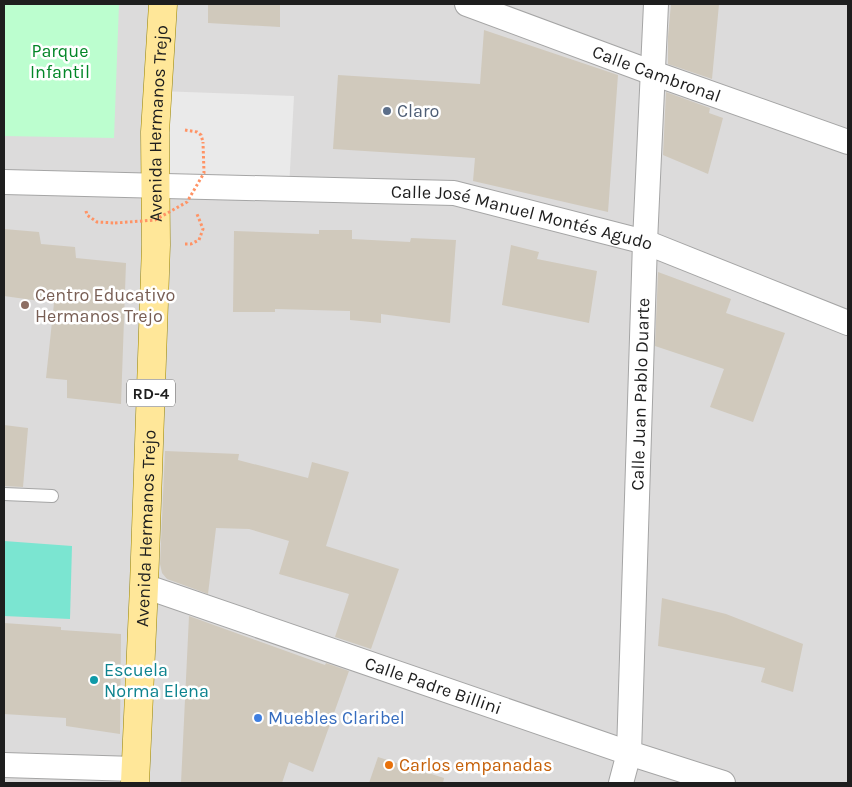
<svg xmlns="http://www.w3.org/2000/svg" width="852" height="787" font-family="Karla,sans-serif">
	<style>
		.residential { fill: #dcdbdb }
		.park { fill: #bcfecf }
		.pitch { fill: #7be5d1 }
		.parking { fill: #eaeaea }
		.building { fill: #d0c9bc }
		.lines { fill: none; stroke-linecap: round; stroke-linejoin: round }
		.lane-casing { stroke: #a5a5a5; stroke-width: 14 }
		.street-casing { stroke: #a5a5a5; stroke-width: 26 }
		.primary-casing { stroke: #988400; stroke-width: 29 }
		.path { stroke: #ff9365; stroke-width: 3; stroke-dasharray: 2.5 2.5; stroke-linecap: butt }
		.lane { stroke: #fff; stroke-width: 12 }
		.street { stroke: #fff; stroke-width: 24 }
		.primary { stroke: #ffe799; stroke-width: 28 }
		.path-bridge { stroke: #ff9365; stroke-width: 3; stroke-dasharray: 2.5 2.5; stroke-linecap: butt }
		.service-dot { fill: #5c6f8a; stroke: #fff; stroke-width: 2 }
		.education-dot { fill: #8d6e63; stroke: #fff; stroke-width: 2 }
		.culture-dot { fill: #0f9aa8; stroke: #fff; stroke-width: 2 }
		.shop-dot { fill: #3f7fe0; stroke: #fff; stroke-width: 2 }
		.food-dot { fill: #e8710a; stroke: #fff; stroke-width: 2 }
		.labels { text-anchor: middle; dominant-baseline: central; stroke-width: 5; stroke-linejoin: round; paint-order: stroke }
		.shield { fill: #fff; stroke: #626262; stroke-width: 1 }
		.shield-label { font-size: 16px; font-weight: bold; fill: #1e1e1e }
		.park-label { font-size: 18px; fill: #038627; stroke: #fff }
		.street-label { font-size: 18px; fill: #1e1e1e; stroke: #fff }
		.service-label { font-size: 18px; fill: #4e5e75; stroke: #fff; text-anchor: start }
		.education-label { font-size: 18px; fill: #785e54; stroke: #fff; text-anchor: start }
		.culture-label { font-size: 18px; fill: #0d838f; stroke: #fff; text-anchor: start }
		.shop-label { font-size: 18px; fill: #366cbe; stroke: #fff; text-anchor: start }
		.food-label { font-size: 18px; fill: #c56008; stroke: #fff; text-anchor: start }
	</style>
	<rect width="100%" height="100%" fill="#f0eee3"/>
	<rect class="residential" x="4" y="4" width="844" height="779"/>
	<polygon class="park" points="4,4 119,4 114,138 4,136"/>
	<polygon class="pitch" points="4,541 72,546 70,619 4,616"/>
	<polygon class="parking" points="158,91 294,96 289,188 155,184"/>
	<g class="building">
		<polygon points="208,4 280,4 280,27 208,23"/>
		<polygon points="671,4 719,4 712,79 668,64 668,37"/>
		<polygon points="484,30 618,75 608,212 473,181 475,158 333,149 338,75 480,84"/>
		<polygon points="666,92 710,108 709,113 723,118 708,174 663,155"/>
		<polygon points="4,229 39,232 41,244 75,247 76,258 126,263 121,404 67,398 67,380 46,378 54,303 4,296"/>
		<polygon points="319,230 352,230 352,239 410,242 411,238 456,240 450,323 381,314 381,323 350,320 350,311 275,309 275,312 233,312 234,231 319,234"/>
		<polygon points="511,245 539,252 537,259 597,271 589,323 502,305"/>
		<polygon points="658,272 731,299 726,313 785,333 753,422 710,407 724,369 655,346"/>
		<polygon points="4,425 28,428 23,487 4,486"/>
		<polygon points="165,451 239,454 238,460 308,478 312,462 349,472 326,546 399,569 371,649 335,637 349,594 279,574 289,541 249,529 216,528 208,594 167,579 162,573 160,564"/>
		<polygon points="662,598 726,614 803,644 793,692 761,682 765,668 658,646"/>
		<polygon points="189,616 325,665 326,663 349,671 313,772 289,762 282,783 181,783"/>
		<polygon points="4,623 61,627 61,630 121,634 120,734 66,726 66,718 4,714"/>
		<polygon points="378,757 444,778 443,783 369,783"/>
	</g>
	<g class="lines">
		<defs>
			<polyline id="lane" points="4,494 52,496"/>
			<g id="street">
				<path id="s1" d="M 467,4 L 653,73 L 848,142"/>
				<path id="s2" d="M 4,182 L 454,193 L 645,242 L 848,323"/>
				<path id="s3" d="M 144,586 L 629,753 L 723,783"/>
				<polyline points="4,765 135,769"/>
				<path id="s4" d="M 621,783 L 629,753 L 645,242 L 656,4"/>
			</g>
			<g id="primary">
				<path id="s5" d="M 135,783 L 144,586 L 156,245 L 155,132 L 163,4"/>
			</g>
		</defs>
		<use href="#lane" class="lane-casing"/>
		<use href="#street" class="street-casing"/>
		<use href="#primary" class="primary-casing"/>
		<g class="path">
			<polyline points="185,130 197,132 201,135 203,142"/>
			<polyline points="86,211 87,215 97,222 115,223"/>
			<polyline points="185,244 191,244 199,240 203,229 197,214"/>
		</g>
		<use href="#lane" class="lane"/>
		<use href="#street" class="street"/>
		<use href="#primary" class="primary"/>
		<polyline class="path-bridge" points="115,223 155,220 187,202 204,173 203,142"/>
	</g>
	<circle class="service-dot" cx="387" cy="111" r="5"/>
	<circle class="education-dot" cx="25" cy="305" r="5"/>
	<circle class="culture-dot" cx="94" cy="680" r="5"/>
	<circle class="shop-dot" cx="258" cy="718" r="5"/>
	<circle class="food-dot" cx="389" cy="765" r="5"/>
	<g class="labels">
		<rect class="shield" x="127" y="379.5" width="48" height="27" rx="4"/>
		<g class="shield-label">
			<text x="151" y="393">RD-4</text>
		</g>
		<g class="park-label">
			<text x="60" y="51">Parque<tspan x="60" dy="21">Infantil</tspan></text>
		</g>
		<g class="street-label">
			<text stroke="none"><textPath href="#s1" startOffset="202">Calle Cambronal</textPath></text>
			<text stroke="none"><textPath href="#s5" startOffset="660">Avenida Hermanos Trejo</textPath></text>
			<text stroke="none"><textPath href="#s2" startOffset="521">Calle José Manuel Montés Agudo</textPath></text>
			<text stroke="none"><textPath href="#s4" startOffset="390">Calle Juan Pablo Duarte</textPath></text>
			<text stroke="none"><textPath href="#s5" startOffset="255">Avenida Hermanos Trejo</textPath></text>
			<text stroke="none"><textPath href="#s3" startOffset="306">Calle Padre Billini</textPath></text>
		</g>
		<g class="service-label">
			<text x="397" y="111">Claro</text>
		</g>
		<g class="education-label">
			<text x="35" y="295">Centro Educativo<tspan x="35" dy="21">Hermanos Trejo</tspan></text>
		</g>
		<g class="culture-label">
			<text x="104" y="670">Escuela<tspan x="104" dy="21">Norma Elena</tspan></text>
		</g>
		<g class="shop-label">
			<text x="268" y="718">Muebles Claribel</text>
		</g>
		<g class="food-label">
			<text x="399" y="765">Carlos empanadas</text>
		</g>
	</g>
	<rect width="852" height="787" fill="none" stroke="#1e1e1e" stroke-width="10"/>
</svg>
